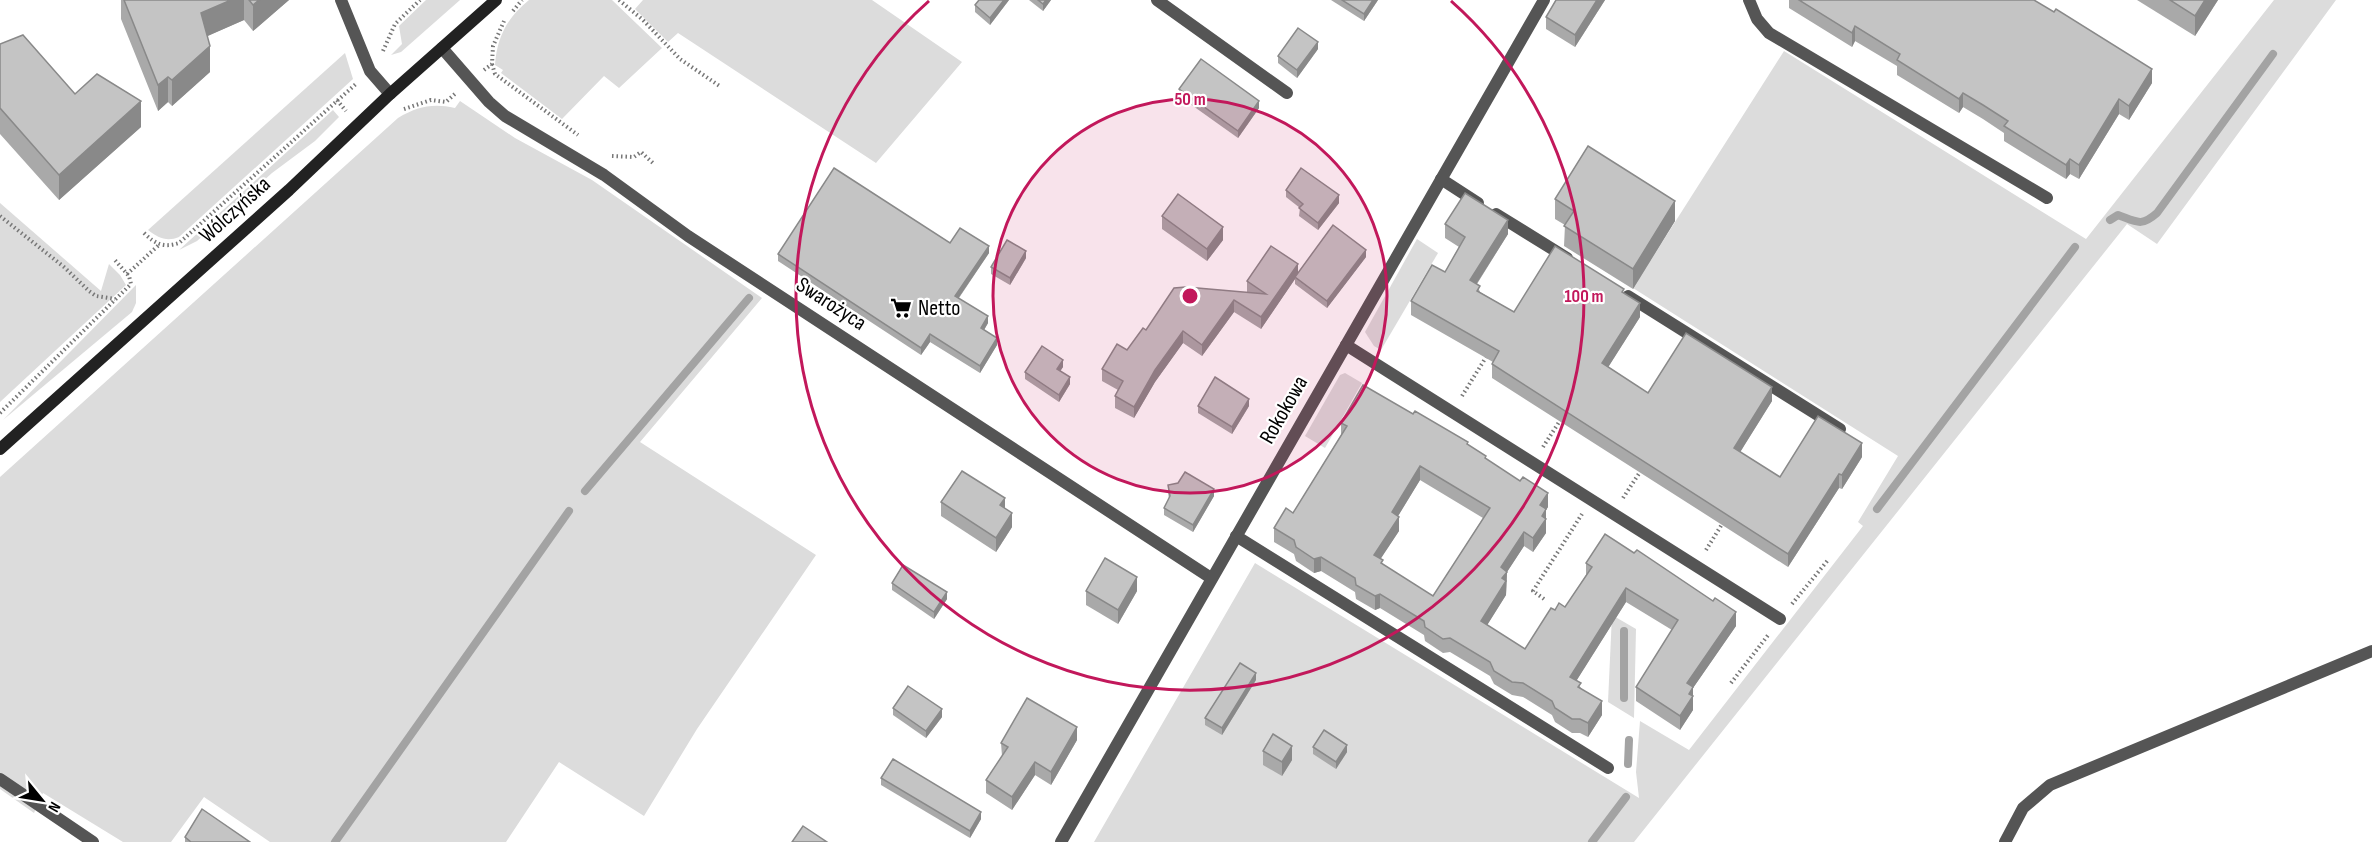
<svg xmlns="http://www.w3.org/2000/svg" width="2372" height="842" font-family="'Sofia Sans Condensed',sans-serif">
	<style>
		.green { fill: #dcdcdc }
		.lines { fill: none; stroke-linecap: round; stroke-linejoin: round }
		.stream { stroke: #a3a3a3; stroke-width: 8 }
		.path { stroke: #777; stroke-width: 4; stroke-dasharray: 1.5 3; stroke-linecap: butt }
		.service { stroke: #555; stroke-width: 12 }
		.minor { stroke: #555; stroke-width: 12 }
		.secondary { stroke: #222; stroke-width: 12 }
		.wall { fill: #a9a9a9; fill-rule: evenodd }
		.shaded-wall { fill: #898989 }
		.building { fill: #c4c4c4; stroke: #898989; stroke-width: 1.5; fill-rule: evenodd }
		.ring { fill: none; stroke: #c2185b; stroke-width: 3 }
		.labels { text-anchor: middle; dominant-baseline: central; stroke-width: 4.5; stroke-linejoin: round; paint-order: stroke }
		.street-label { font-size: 22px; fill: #000; stroke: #fff }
		.poi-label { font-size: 22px; fill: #000; stroke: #fff; text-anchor: start }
		.centre { fill: #c2185b; stroke: #fff; stroke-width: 3 }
		.ring-label { font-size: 18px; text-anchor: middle; font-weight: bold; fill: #c2185b; stroke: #fff; stroke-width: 4.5; stroke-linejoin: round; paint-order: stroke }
	</style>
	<rect width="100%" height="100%" fill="#fff"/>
	<g class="green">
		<polygon points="426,0 460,0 401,52 391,55 402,44 399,26"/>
		<path d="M 529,0 L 612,0 L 662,48 L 619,88 L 604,76 L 562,119 L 501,73 L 503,70 L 495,65 C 497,37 507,18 529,0 Z"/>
		<polygon points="643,0 872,0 962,62 876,163 678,33 668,42 635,9"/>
		<polygon points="2274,0 2336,0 2157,244 2127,224 1634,842 1094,842 1255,563 1639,798 1636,772 1640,721 1689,750 1863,526 1858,522 1898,456 1633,288 1784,51 2086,239"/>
		<path d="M 345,53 L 353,79 L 179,237 C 167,242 158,238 148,230 Z"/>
		<path d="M 460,101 L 515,138 L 592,180 L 762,298 L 640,442 L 816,555 L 697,729 L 644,816 L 559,762 L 506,842 L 270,842 L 204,797 L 171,842 L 123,842 L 43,793 L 34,813 L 0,789 L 0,477 L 398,118 C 417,107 432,103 455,108 Z"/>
		<polygon points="333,110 339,117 315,141 272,173 197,241 179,250"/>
		<polygon points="0,203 101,291 109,264 120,275 126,285 0,402"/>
		<polygon points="1417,239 1438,253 1381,350 1374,346 1365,332"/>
		<polygon points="136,285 136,303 132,312 3,420"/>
		<polygon points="1345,373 1362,383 1325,448 1305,436 1340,375"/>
		<polygon points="1612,615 1636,629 1634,718 1608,702"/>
	</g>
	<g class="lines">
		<g class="stream">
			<path d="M 2110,220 L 2118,215 C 2137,222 2141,227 2157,213 L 2273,54"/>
			<polyline points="585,491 749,298"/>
			<polyline points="1877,509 2075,247"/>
			<polyline points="1624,698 1624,631"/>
			<polyline points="1628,764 1629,740"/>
			<polyline points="335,842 569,511"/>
			<polyline points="1592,842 1626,797"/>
		</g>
		<g class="path">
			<polyline points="619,0 643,20 680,59 721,87"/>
			<polyline points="513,11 522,0"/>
			<polyline points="383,51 395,24 420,0"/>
			<polyline points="492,64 495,74 578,135"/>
			<polyline points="484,70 492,64 493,46 504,21"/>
			<polyline points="337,100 346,111"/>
			<polyline points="404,109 431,100 446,102 457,92"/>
			<polyline points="612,156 634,157 641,152 653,163"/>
			<polyline points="0,216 64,267 89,291 96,296 115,299"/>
			<path d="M 144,233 C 155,244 164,248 179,243 L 357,83"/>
			<polyline points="127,274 160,244"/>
			<polyline points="1462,396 1488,354"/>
			<polyline points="0,413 131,284 129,276 114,259"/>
			<polyline points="1543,447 1561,419"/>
			<polyline points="1623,498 1642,469"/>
			<polyline points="1706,550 1724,521"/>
			<polyline points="1544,599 1533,591 1582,514"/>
			<polyline points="1792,604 1828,560"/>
			<polyline points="1731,683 1769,634"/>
		</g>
		<g class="service">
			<polyline points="341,0 370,71 390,94"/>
			<polyline points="1749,0 1757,19 1769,33 2047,198"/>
			<polyline points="1441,179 1478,203"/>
			<polyline points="1496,214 1567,258"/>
			<polyline points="1628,296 1840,429"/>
			<polyline points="1346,345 1780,619"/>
			<polyline points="1236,536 1608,768"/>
			<polyline points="0,779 93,842"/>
			<polyline points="2005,842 2023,808 2050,785 2372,651"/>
		</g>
		<g class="minor">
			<polyline points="1157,0 1287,93"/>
			<polyline points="442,48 489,102 505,116 604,175 688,236 1211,578"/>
			<polyline points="1061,842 1544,0"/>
		</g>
		<polyline class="secondary" points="0,449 289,190 390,94 496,0"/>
	</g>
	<g class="wall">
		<polygon points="121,0 289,0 253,31 244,20 207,36 210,72 172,106 168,102 158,111 121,19"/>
		<polygon points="979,0 1009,0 990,25 975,12 975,5"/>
		<polygon points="1029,0 1051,0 1043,11"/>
		<polygon points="1331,0 1378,0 1364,21"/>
		<polygon points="1556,0 1605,0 1575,47 1546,29 1546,17"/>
		<polygon points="1789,0 2034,0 2152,83 2129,120 2119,114 2079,179 2070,174 2066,179 2004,141 2004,133 1983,119 1963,107 1959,113 1897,75 1897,66 1855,41 1852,47 1789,8"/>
		<polygon points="2137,0 2218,0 2195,36"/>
		<polygon points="0,44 75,94 141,127 59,200 0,134"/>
		<polygon points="1318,49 1297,78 1278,63 1278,56"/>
		<polygon points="1179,89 1259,108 1238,138 1179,96"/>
		<polygon points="1286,190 1339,203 1318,230 1299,216 1300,208 1286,197"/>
		<polygon points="1555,199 1675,221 1633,289 1564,246 1565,225 1555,219"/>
		<polygon points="1162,216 1223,240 1207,261 1162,229"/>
		<polygon points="1445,224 1508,234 1477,284 1480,292 1514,312 1624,293 1640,317 1608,367 1648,393 1772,401 1740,452 1780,477 1862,457 1842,489 1839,488 1788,567 1492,378 1492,364 1493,362 1411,315 1411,301 1445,272 1459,247 1445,238"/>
		<polygon points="950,243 989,253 959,298 988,323 984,330 997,345 980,373 930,342 921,355 778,261 778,254"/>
		<polygon points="1366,257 1327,308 1295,284 1295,279 1261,329 1234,312 1202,356 1183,343 1155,382 1134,418 1115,408 1115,396 1118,390 1102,381 1102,369 1127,350 1146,330 1247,292 1247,281 1298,274"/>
		<polygon points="1026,258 1010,285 991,274 991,267"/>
		<polygon points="1063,367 1060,371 1070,384 1059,402 1025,379 1025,372"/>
		<polygon points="1198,406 1249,406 1232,434 1198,413"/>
		<path d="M 1341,423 L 1468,445 L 1548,507 L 1546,510 L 1546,533 L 1533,552 L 1524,546 L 1507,572 L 1506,595 L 1487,625 L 1525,649 L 1555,610 L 1565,607 L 1586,575 L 1586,563 L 1736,626 L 1693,688 L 1693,710 L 1680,730 L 1636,701 L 1636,687 L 1672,630 L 1626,602 L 1576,681 L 1581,688 L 1602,715 L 1588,737 L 1580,733 L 1572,733 L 1555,722 L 1552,715 L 1523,697 L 1512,695 L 1494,684 L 1490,676 L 1450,652 L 1443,653 L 1425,641 L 1424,635 L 1380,608 L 1375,610 L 1356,599 L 1355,592 L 1321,571 L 1314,573 L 1296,561 L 1294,554 L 1274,542 L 1274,528 L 1293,513 L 1341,435 ZM 1420,480 L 1483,518 L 1433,596 L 1383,565 L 1380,559 L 1399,531 L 1398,516 Z"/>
		<polygon points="1168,485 1214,496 1193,532 1164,515 1164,508 1169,499 1168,492"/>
		<polygon points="941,502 1005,508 1012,527 996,552 941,516"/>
		<polygon points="892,583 947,599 934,619 892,590"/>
		<polygon points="1086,591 1137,591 1118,624 1086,605"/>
		<polygon points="1256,680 1222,735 1205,725 1205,718"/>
		<polygon points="893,708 942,717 926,738 893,715"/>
		<polygon points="1077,740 1051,785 1035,775 1012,810 986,793 986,780 1002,756 1001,743"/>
		<polygon points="1313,747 1347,752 1336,769 1313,754"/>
		<polygon points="1263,751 1292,760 1282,776 1263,765"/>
		<polygon points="881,778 981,819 970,838 881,785"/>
		<polygon points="185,837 250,842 185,842"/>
	</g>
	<g class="shaded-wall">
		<polygon points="231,0 244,0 244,20 201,39 201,13"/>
		<polygon points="259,0 289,0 253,31 253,5"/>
		<polygon points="1004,0 1009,0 990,25 990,18"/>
		<polygon points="1046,0 1051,0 1043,11 1043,4"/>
		<polygon points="1373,0 1378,0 1364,21 1364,14"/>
		<polygon points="1597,0 1605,0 1575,47 1575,35"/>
		<polygon points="2205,0 2218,0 2195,36 2195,16"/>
		<polygon points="1855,26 1855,41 1852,47 1852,33"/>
		<polygon points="1318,42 1318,49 1297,78 1297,70"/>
		<polygon points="210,46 210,72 172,106 172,80"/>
		<polygon points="2152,69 2152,83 2129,120 2129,106"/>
		<polygon points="168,77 168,102 158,111 158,85"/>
		<polygon points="1963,93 1963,107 1959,113 1959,99"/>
		<polygon points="2119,99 2119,114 2079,179 2079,165"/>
		<polygon points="141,101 141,127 59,200 59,175"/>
		<polygon points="1259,101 1259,108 1238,138 1238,131"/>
		<polygon points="2070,159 2070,174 2066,179 2066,165"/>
		<polygon points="1339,195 1339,203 1318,230 1318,223"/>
		<polygon points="1675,201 1675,221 1633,289 1633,269"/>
		<polygon points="1508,220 1508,234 1470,294 1470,280"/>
		<polygon points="1223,227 1223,240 1207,261 1207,249"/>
		<polygon points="989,246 989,253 955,303 955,296"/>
		<polygon points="1366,250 1366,257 1327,308 1327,301"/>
		<polygon points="1026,251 1026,258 1010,285 1010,278"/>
		<polygon points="1298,264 1298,275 1295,277 1295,279 1261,329 1261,317"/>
		<polygon points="1234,300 1234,312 1202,356 1202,345"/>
		<polygon points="1640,303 1640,317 1602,377 1602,363"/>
		<polygon points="988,316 988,323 981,335 981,328"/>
		<polygon points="1183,331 1183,343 1155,382 1134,418 1134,407 1155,370"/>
		<polygon points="930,334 930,342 921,355 921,348"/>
		<polygon points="997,338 997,345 980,373 980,366"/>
		<polygon points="1063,360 1063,367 1057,376 1057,369"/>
		<polygon points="1070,377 1070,384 1059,402 1059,395"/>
		<polygon points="1772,387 1772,401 1734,462 1734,448"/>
		<polygon points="1249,399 1249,406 1232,434 1232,427"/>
		<polygon points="1862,443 1862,457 1842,489 1842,475"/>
		<polygon points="1420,466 1420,480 1392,526 1392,512"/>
		<polygon points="1839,474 1839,488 1788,567 1788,554"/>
		<polygon points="1214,489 1214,496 1193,532 1193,525"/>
		<polygon points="1548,493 1548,507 1546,510 1546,533 1533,552 1533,538 1540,505"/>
		<polygon points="1005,498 1005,512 1000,505"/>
		<polygon points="1012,513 1012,527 996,552 996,538"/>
		<polygon points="1399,517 1399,531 1374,569 1374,555"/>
		<polygon points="1524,532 1524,546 1507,572 1506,595 1481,635 1481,621 1501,567"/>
		<polygon points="1321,557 1321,571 1314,573 1314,559"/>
		<polygon points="1137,577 1137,591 1118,624 1118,610"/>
		<polygon points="1626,588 1626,602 1570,691 1570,677"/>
		<polygon points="947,592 947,599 934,619 934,612"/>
		<polygon points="1380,594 1380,608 1375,610 1375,596"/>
		<polygon points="1736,612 1736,626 1693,688 1693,710 1680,730 1680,716 1687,683"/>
		<polygon points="1256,673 1256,680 1222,735 1222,728"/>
		<polygon points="1602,701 1602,715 1588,737 1588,723"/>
		<polygon points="942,709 942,717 926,738 926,731"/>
		<polygon points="1077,727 1077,740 1051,785 1051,772"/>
		<polygon points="1347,745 1347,752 1336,769 1336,762"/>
		<polygon points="1292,746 1292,760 1282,776 1282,762"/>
		<polygon points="1035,762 1035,775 1012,810 1012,797"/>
		<polygon points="981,812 981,819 970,838 970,831"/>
	</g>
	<g class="building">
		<polygon points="124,0 231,0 201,13 210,46 172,80 168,77 158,85"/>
		<polygon points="249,0 259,0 253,5"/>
		<polygon points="979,0 1004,0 990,18 975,5"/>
		<polygon points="1038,0 1046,0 1043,4"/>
		<polygon points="1342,0 1373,0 1364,14"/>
		<polygon points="1556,0 1597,0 1575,35 1546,17"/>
		<polygon points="1799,0 2034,0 2054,12 2056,9 2152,69 2129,106 2119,99 2079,165 2070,159 2066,165 2004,126 2008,121 1983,105 1963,93 1959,99 1897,60 1900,54 1855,26 1852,33"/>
		<polygon points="2170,0 2205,0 2195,16"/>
		<polygon points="1298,28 1318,42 1297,70 1278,56"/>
		<polygon points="23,35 75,94 97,74 141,101 59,175 0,108 0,44"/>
		<polygon points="1201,59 1259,101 1238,131 1179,89"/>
		<polygon points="1588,146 1675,201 1633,269 1564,226 1574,211 1555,199"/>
		<polygon points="834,168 950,243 960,228 989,246 955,296 988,316 981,328 997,338 980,366 930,334 921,348 778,254"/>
		<polygon points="1301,168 1339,195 1318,223 1299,208 1303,204 1286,190"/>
		<polygon points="1465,193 1508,220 1470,280 1480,286 1477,291 1514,312 1555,246 1624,289 1622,292 1640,303 1602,363 1648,393 1686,333 1772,387 1734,448 1780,477 1818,416 1862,443 1842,475 1839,474 1788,554 1492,364 1499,351 1411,301 1432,265 1445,272 1465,237 1445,224"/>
		<polygon points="1178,194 1223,227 1207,249 1162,216"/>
		<polygon points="1333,225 1366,250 1327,301 1295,277"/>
		<polygon points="1007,240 1026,251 1010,278 991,267"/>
		<polygon points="1271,246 1298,264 1261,317 1234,300 1202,345 1183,331 1155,370 1134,407 1115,396 1123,381 1102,369 1117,344 1127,350 1143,328 1146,330 1174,288 1186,287 1266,294 1247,281"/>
		<polygon points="1042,346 1063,360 1057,369 1070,377 1059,395 1025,372"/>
		<polygon points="1215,377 1249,399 1232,427 1198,406"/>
		<path d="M 1363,385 L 1413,414 L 1415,411 L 1468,442 L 1467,444 L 1486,456 L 1485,458 L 1520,481 L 1523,477 L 1548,493 L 1540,505 L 1546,509 L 1542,516 L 1546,519 L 1533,538 L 1524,532 L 1501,567 L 1507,572 L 1502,578 L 1506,581 L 1481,621 L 1525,649 L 1551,608 L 1555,610 L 1559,603 L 1565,607 L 1592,567 L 1586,563 L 1605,534 L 1634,553 L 1637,550 L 1713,601 L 1715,598 L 1736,612 L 1687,683 L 1693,687 L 1689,694 L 1693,696 L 1680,716 L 1636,687 L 1678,620 L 1626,588 L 1570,677 L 1581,683 L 1578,687 L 1602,701 L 1588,723 L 1580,719 L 1572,719 L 1555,708 L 1552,701 L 1523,683 L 1512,682 L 1494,671 L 1490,662 L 1450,638 L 1443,639 L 1425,627 L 1424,621 L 1380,594 L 1375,596 L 1356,585 L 1355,578 L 1321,557 L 1314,559 L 1296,547 L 1294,540 L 1274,528 L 1286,508 L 1293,513 L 1347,426 L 1341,423 ZM 1420,466 L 1490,508 L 1433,596 L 1381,563 L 1383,560 L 1374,555 L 1399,517 L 1392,512 Z"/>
		<polygon points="962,471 1005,498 1000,505 1012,513 996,538 941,502"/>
		<polygon points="1185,472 1214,489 1193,525 1164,508 1170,496 1168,485 1178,483"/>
		<polygon points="1105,558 1137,577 1118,610 1086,591"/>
		<polygon points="903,565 947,592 934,612 892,583"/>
		<polygon points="1240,663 1256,673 1222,728 1205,718"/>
		<polygon points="908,686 942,709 926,731 893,708"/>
		<polygon points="1027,698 1077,727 1051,772 1035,762 1012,797 986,780 1008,747 1001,743"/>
		<polygon points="1324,730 1347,745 1336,762 1313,747"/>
		<polygon points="1273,734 1292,746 1282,762 1263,751"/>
		<polygon points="893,759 981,812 970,831 881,778"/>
		<polygon points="202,809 250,842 191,842 185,837"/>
		<polygon points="803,826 827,842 792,842"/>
	</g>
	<circle cx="1190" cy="296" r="197" fill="#c2185b" fill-opacity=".12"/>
	<g class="ring">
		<circle cx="1190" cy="296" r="197"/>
		<path d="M1451 1A394 394 0 1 1 929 1"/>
	</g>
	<defs>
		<symbol id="supermarket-bare" viewBox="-9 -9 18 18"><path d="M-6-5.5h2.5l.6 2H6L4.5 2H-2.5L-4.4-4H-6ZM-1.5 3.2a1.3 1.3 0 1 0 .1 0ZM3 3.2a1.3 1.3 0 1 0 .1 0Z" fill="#000" stroke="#fff" stroke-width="2.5" paint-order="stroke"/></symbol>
	</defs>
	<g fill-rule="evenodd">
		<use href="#supermarket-bare" x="886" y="293" width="30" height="30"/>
	</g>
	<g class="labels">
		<g class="street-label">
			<text transform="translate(235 210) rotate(-42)">Wólczyńska</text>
			<text transform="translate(831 304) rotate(33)">Swarożyca</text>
			<text transform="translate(1284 410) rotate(-60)">Rokokowa</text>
		</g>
		<g class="poi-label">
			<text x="918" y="308">Netto</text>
		</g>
	</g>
	<circle cx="1190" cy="296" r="9" class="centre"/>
	<g class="ring-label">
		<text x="1190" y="105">50 m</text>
		<text x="1584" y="302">100 m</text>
	</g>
	<g transform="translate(42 800) rotate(120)" stroke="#ffffff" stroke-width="4.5" paint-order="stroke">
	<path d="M0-4.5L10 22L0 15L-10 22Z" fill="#000000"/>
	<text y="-9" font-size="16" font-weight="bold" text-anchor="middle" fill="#000000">N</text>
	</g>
</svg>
